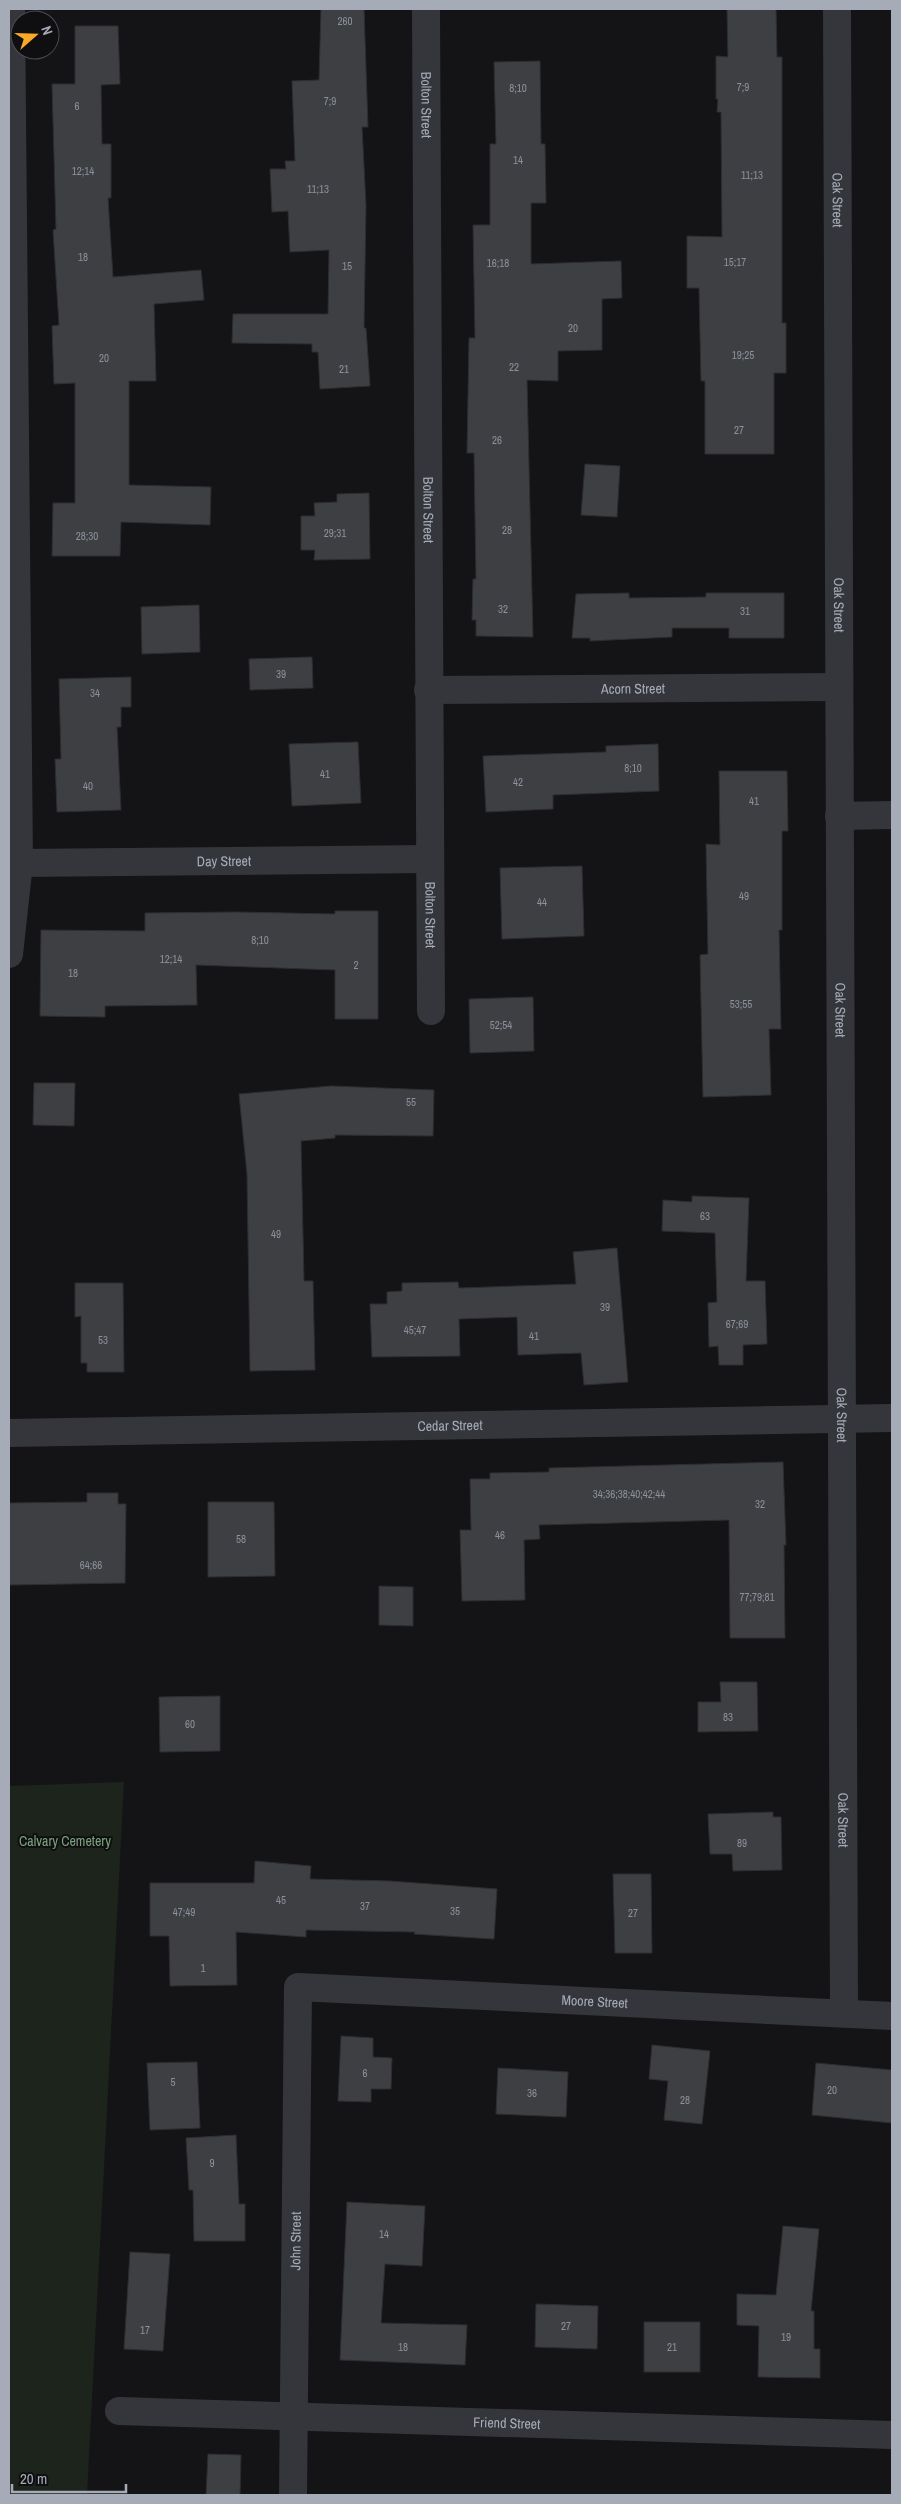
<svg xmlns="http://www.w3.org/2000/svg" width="901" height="2504" font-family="'Archivo Narrow',sans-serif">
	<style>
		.green { fill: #1c241c }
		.building { fill: #3e3f43; stroke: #2e2e32 }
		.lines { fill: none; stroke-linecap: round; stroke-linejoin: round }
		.minor { stroke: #35363b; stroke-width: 28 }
		.labels { text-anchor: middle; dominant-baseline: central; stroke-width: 4; stroke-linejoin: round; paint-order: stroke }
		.number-label { font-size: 11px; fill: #8b909a }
		.street-label { font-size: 14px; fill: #a5abb7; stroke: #0f0f11 }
		.park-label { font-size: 14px; fill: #7ba37b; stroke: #0f0f11 }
	</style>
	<rect width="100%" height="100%" fill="#141416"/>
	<polygon class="green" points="124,1782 87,2495 9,2495 9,1786"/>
	<g class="building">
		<polygon points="321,9 364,9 368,127 362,127 366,206 364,328 366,328 370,386 320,389 318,352 312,352 312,344 232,343 233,314 328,314 329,250 290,252 288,211 272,212 270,169 286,169 285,161 295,161 292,81 319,80"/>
		<polygon points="727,9 776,9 777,57 782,57 782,323 786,323 786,373 774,373 774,454 705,454 705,381 701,381 699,288 687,288 687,236 722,237 721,112 717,112 718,99 716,99 716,56 728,57"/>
		<polygon points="75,26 118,26 120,84 101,85 102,144 111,144 111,198 108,198 113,277 201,270 204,300 154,304 156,381 129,381 129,485 211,487 210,525 121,522 120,556 52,556 53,503 75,503 75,383 54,384 52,326 59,325 53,230 56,229 52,84 75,84"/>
		<polygon points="540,61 541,144 545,144 546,203 531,203 531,264 621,261 622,298 602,299 602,350 558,351 558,381 527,380 533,637 476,636 476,620 472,620 473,579 476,579 474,453 467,453 469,338 475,338 473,225 490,225 490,144 496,144 494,62"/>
		<polygon points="585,464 620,466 617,517 581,515"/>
		<polygon points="369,493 370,559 314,560 315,550 301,550 301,516 315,516 314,503 337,502 337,494"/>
		<polygon points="629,593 629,598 706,597 706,593 784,593 784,638 729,638 729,628 672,628 672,637 590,641 590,638 572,638 576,594"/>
		<polygon points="199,605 200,652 142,654 141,607"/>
		<polygon points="312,657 313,688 250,690 249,659"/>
		<polygon points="131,677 131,707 121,707 121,727 117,727 121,810 57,812 55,759 61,759 59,679"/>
		<polygon points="358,742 361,803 292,806 289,744"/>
		<polygon points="658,744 659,791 553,795 553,809 486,812 483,756 606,752 606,746"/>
		<polygon points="719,771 787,771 788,831 782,831 782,930 779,930 781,1029 769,1029 771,1095 703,1097 700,955 708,954 706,844 720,845"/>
		<polygon points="582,866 584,936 502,939 500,868"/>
		<polygon points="335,911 378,911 378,1019 335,1019 335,970 196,965 197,1005 105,1006 105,1017 40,1016 41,930 145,931 145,913 236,912 335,914"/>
		<polygon points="533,997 534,1051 470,1053 469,999"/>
		<polygon points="34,1083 75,1083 74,1126 33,1125"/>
		<polygon points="331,1086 434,1090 433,1136 335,1135 335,1138 301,1141 304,1281 313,1281 315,1370 250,1371 247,1174 239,1094"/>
		<polygon points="692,1196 749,1198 746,1281 765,1281 767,1344 743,1345 743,1365 719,1365 718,1346 709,1347 708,1303 717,1302 715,1233 662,1231 663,1200 692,1202"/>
		<polygon points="617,1248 628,1382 584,1385 581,1353 518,1355 517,1317 459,1319 460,1356 372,1357 370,1304 387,1304 387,1292 402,1291 402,1283 458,1282 459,1288 576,1284 573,1252"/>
		<polygon points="75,1283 123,1283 124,1372 87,1372 87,1363 81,1363 81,1316 75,1317"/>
		<polygon points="783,1462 786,1545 784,1545 785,1638 730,1638 729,1520 539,1525 540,1539 524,1540 525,1600 462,1601 460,1530 471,1530 470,1479 490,1479 490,1473 549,1472 549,1468"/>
		<polygon points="87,1493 118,1493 118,1504 126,1504 125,1583 9,1585 9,1503 87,1502"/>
		<polygon points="208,1502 274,1502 275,1576 208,1577"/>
		<polygon points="379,1586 413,1587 413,1626 379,1625"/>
		<polygon points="720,1682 757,1682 758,1731 698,1732 698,1702 721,1702"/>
		<polygon points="220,1696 220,1751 160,1752 159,1697"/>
		<polygon points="773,1812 773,1817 781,1817 782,1870 733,1871 732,1854 710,1854 708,1814"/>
		<polygon points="255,1861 311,1866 310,1879 390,1881 497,1889 494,1939 414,1934 415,1932 306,1930 306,1937 236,1932 237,1985 170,1986 169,1936 150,1936 150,1883 254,1883"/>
		<polygon points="613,1874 651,1874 652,1953 615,1953"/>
		<polygon points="341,2036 373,2038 373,2057 392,2058 391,2089 371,2089 371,2102 338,2101"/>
		<polygon points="652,2045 710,2051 702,2124 664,2120 668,2081 649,2079"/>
		<polygon points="197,2062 200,2128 150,2130 147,2063"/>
		<polygon points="816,2063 892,2070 892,2123 812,2115"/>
		<polygon points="498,2068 568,2072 566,2117 496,2114"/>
		<polygon points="236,2135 239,2204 245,2204 245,2241 194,2241 193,2190 189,2190 186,2138"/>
		<polygon points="347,2202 425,2206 422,2266 385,2264 381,2323 467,2325 465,2365 340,2360"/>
		<polygon points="783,2226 819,2229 811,2311 814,2311 814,2349 820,2349 820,2378 758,2377 759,2326 737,2325 737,2294 776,2295"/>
		<polygon points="130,2252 170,2254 163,2351 124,2349"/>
		<polygon points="536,2304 598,2306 597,2349 535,2347"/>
		<rect x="644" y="2322" width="56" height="50"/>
		<polygon points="208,2454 241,2455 240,2495 206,2495"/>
	</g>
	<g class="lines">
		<g class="minor">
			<path id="s1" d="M 426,9 L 431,1011"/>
			<path id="s2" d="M 837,9 L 844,2013"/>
			<path id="s3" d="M 428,690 L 839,687"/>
			<polyline points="839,816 892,815"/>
			<path id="s4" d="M 19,863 L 429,859"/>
			<polyline points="9,954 19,863 11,9"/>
			<path id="s5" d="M 9,1433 L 892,1418"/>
			<path id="s6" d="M 119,2411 L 892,2435"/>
			<path id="s7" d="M 293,2495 L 298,1987 L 892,2016"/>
		</g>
	</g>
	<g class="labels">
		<g class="number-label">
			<text x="345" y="21">260</text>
			<text x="743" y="87">7;9</text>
			<text x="518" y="88">8;10</text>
			<text x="330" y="101">7;9</text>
			<text x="77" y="106">6</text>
			<text x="518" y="160">14</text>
			<text x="83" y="171">12;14</text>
			<text x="752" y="175">11;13</text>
			<text x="318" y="189">11;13</text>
			<text x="83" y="257">18</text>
			<text x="735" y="262">15;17</text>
			<text x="498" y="263">16;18</text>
			<text x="347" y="266">15</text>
			<text x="573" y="328">20</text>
			<text x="743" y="355">19;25</text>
			<text x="104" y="358">20</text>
			<text x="514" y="367">22</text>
			<text x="344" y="369">21</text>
			<text x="739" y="430">27</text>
			<text x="497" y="440">26</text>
			<text x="507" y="530">28</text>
			<text x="335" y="533">29;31</text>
			<text x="87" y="536">28;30</text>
			<text x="503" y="609">32</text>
			<text x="745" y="611">31</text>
			<text x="281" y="674">39</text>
			<text x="95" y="693">34</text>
			<text x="633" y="768">8;10</text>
			<text x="325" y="774">41</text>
			<text x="518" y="782">42</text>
			<text x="88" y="786">40</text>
			<text x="754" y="801">41</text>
			<text x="744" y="896">49</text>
			<text x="542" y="902">44</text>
			<text x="260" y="940">8;10</text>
			<text x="171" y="959">12;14</text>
			<text x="356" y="965">2</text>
			<text x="73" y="973">18</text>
			<text x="741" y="1004">53;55</text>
			<text x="501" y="1025">52;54</text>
			<text x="411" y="1102">55</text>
			<text x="705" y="1216">63</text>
			<text x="276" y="1234">49</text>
			<text x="605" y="1307">39</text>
			<text x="737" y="1324">67;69</text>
			<text x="415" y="1330">45;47</text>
			<text x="534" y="1336">41</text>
			<text x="103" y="1340">53</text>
			<text x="629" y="1494">34;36;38;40;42;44</text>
			<text x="760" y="1504">32</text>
			<text x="500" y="1535">46</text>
			<text x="241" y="1539">58</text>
			<text x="91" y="1565">64;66</text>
			<text x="757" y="1597">77;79;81</text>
			<text x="728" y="1717">83</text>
			<text x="190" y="1724">60</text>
			<text x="742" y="1843">89</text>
			<text x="281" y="1900">45</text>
			<text x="365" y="1906">37</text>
			<text x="455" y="1911">35</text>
			<text x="184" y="1912">47;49</text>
			<text x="633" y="1913">27</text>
			<text x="203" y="1968">1</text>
			<text x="365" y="2073">6</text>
			<text x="173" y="2082">5</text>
			<text x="832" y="2090">20</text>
			<text x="532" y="2093">36</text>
			<text x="685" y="2100">28</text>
			<text x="212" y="2163">9</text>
			<text x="384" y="2234">14</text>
			<text x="566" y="2326">27</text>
			<text x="145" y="2330">17</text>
			<text x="786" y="2337">19</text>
			<text x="403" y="2347">18</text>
			<text x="672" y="2347">21</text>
		</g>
		<g class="street-label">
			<text stroke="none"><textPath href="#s1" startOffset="96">Bolton Street</textPath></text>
			<text stroke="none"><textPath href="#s2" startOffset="191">Oak Street</textPath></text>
			<text stroke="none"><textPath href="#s1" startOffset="501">Bolton Street</textPath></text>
			<text stroke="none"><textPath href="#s2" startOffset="596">Oak Street</textPath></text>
			<text stroke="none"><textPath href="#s3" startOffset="205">Acorn Street</textPath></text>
			<text stroke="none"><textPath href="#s4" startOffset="205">Day Street</textPath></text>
			<text stroke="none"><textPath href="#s1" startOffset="906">Bolton Street</textPath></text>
			<text stroke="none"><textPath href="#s2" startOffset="1001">Oak Street</textPath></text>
			<text stroke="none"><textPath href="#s2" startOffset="1406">Oak Street</textPath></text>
			<text stroke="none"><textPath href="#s5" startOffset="441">Cedar Street</textPath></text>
			<text stroke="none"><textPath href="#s2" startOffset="1811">Oak Street</textPath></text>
			<text stroke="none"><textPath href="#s7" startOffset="805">Moore Street</textPath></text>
			<text stroke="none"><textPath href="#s7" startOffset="254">John Street</textPath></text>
			<text stroke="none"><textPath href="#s6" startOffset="388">Friend Street</textPath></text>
		</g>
		<g class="park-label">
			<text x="65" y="1841">Calvary Cemetery</text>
		</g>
	</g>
	<rect width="901" height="2504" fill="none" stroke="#a5abb7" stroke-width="20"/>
	<g transform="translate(35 35) rotate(70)"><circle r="24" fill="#0f0f11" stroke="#4b4d53"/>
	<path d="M0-4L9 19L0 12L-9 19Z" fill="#fca826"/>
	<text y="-8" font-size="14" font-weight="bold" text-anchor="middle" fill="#a5abb7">N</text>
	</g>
	<path d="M12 2484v8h114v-8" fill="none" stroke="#a5abb7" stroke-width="2.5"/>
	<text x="20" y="2484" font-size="15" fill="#a5abb7" stroke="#0f0f11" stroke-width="4" paint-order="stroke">20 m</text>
</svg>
